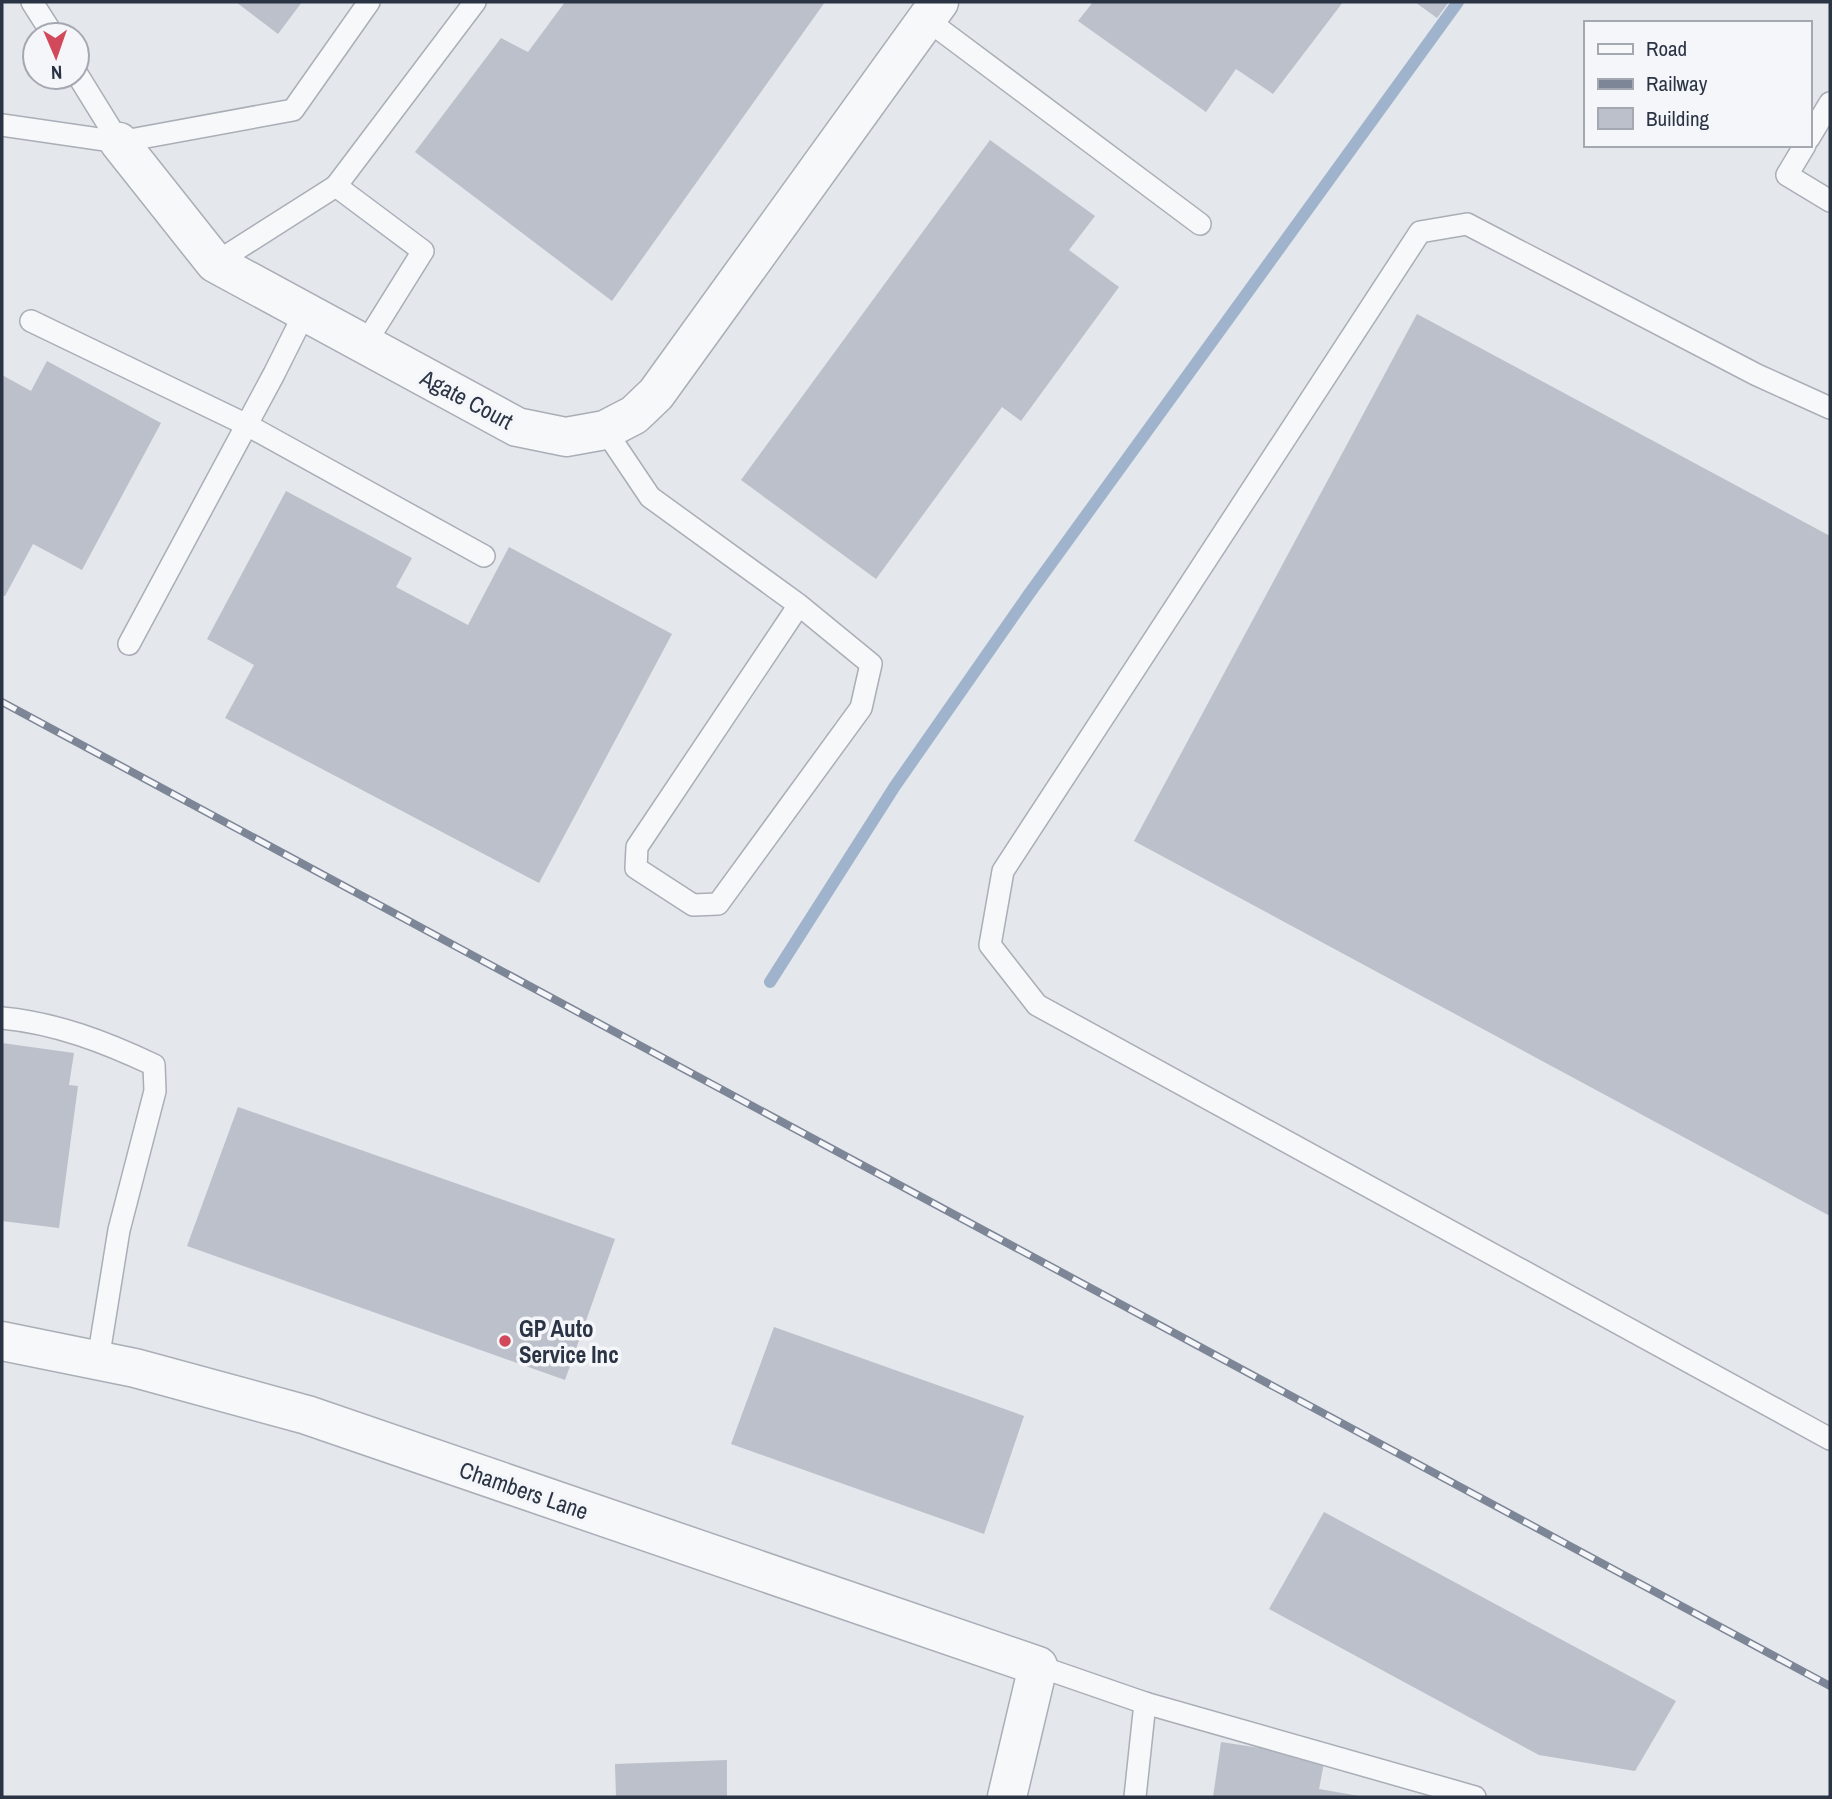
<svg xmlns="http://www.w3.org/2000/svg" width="1832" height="1799" font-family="'Archivo Narrow',sans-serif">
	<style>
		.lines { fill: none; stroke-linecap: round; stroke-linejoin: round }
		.stream { stroke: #9fb4cc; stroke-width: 12 }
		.building { fill: #bbc0ca }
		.service-casing { stroke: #a9aeb7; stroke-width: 24 }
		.minor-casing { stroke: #a9aeb7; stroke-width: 41 }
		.service { stroke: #f7f8fa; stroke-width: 21 }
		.minor { stroke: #f7f8fa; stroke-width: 38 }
		.rail-casing { stroke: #7d8696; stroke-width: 8 }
		.rail { stroke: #f4f6f9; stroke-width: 5; stroke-dasharray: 16; stroke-linecap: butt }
		.poi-dot { fill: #d1495b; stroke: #f4f6f9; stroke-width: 2.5 }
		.labels { text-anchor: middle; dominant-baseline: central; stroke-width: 7; stroke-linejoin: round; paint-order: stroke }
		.street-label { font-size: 23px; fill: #2b3445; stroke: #f4f6f9 }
		.poi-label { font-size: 23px; font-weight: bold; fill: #2b3445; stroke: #f4f6f9; text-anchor: start }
	</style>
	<rect width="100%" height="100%" fill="#e4e7ec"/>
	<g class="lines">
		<polyline class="stream" points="770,982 895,786 1029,594 1458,2"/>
	</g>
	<g class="building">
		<polygon points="236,2 302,2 278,34"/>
		<polygon points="565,2 825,2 612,301 415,152 501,38 528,52"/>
		<polygon points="1093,2 1343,2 1273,94 1236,69 1206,112 1078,21"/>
		<polygon points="1415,2 1449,2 1437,18"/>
		<polygon points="990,140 1095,216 1069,250 1119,287 1021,421 1002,407 876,579 741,480"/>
		<polygon points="1417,314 1830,536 1830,1216 1134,841"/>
		<polygon points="47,361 161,423 82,570 33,544 5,596 2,595 2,375 31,391"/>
		<polygon points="286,491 412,558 396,587 468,625 509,547 672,634 539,883 225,718 254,665 207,639"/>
		<polygon points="2,1043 74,1053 69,1085 78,1086 59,1228 2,1221"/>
		<polygon points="238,1107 615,1239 565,1380 187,1246"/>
		<polygon points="774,1327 1024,1416 984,1534 731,1444"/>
		<polygon points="1324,1512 1676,1701 1635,1771 1539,1755 1269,1609"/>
		<polygon points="1221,1742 1325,1758 1319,1789 1365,1797 1213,1797"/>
		<polygon points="727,1760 727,1797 616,1797 615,1764"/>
	</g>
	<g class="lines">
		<defs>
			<g id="service">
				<polyline points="32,2 53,35"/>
				<polyline points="926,19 1200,224"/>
				<polyline points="77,74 119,142"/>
				<polyline points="2,125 119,142 293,110 369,2"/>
				<polyline points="1809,138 1830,103"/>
				<polyline points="1805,145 1787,175 1830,201"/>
				<polyline points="215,263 336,186"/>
				<polyline points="31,321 247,425 484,556"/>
				<polyline points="365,344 423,251 336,186 475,2"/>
				<polyline points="1830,408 1757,375 1467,224 1420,232 1003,871 990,945 1037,1005 1830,1439"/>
				<polyline points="605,430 650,497 799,605 637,847 636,868 693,905 718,904 861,708 871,664 799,605"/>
				<polyline points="129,644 274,374 305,312"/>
				<path d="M 2,1018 C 56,1023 105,1042 154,1065 L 155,1091 L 119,1230 L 98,1360"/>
				<polyline points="1038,1666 1145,1703 1475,1797"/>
				<polyline points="1135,1797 1145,1703"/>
			</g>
			<g id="minor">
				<polyline points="119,142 215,263 517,427 566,437 605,430 634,415 656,394 939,2"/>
				<polyline points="2,1341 135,1368 307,1415 1038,1666 1007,1797"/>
			</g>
		</defs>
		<use href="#service" class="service-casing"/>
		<use href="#minor" class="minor-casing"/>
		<use href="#service" class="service"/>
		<use href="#minor" class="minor"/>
		<defs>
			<polyline id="rail" points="2,702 1830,1686"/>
		</defs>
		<use href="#rail" class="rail-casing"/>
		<use href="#rail" class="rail"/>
	</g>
	<circle class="poi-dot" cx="505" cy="1341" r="7"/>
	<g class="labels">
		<g class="street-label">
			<text transform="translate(467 399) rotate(28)">Agate Court</text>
			<text transform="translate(524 1490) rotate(19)">Chambers Lane</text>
		</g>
		<g class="poi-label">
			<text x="519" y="1328">GP Auto<tspan x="519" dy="26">Service Inc</tspan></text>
		</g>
	</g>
	<rect width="1832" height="1799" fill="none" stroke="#2b3445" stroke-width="7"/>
	<rect x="1584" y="21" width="228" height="126" fill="#f4f6f9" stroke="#a4a8b1" stroke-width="2"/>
	<rect x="1598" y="44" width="35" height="10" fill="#f7f8fa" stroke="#a4a8b1" stroke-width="2"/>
	<text x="1646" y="56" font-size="21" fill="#2b3445">Road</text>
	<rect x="1598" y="79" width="35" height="10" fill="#7d8696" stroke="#a4a8b1" stroke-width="2"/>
	<text x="1646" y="91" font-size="21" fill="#2b3445">Railway</text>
	<rect x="1598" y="108" width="35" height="21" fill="#bbc0ca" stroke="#a4a8b1" stroke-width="2"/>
	<text x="1646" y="126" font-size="21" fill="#2b3445">Building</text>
	<g transform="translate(56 56) rotate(178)"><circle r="33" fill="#f4f6f9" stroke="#a4a8b1" stroke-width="2"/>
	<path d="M0-5L12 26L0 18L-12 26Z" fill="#d1495b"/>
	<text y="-10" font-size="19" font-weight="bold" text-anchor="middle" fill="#2b3445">N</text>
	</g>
</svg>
